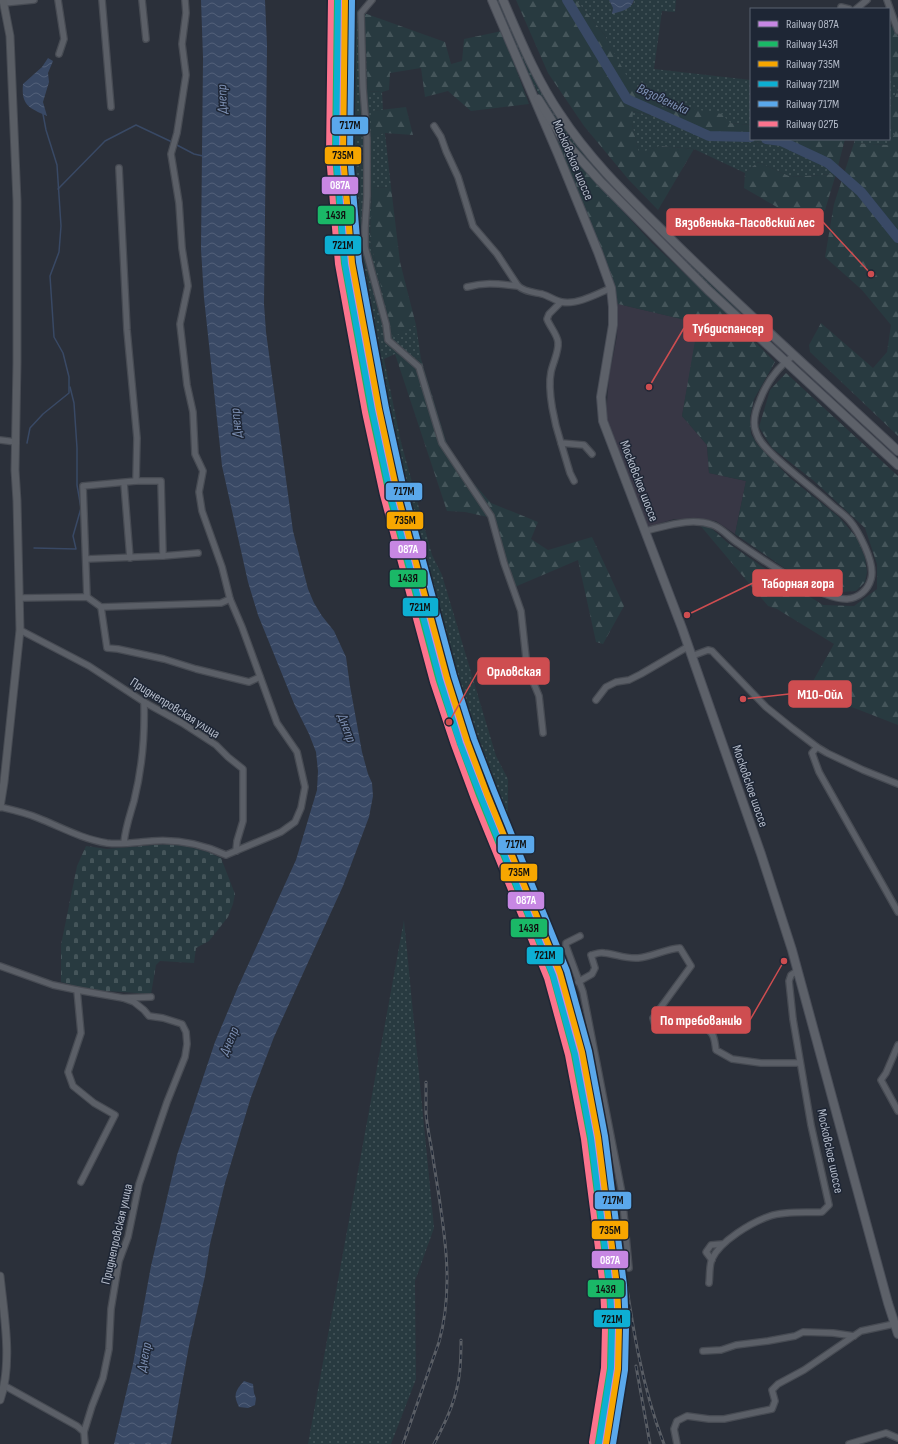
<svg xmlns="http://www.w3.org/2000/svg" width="898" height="1444" font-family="'Sofia Sans Condensed',sans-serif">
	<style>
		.medical { fill: #383745 }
		.grass { fill: url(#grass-dots) }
		.forest { fill: url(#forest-firs) }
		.cemetery { fill: url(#cemetery-stones) }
		.water { fill: url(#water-waves) }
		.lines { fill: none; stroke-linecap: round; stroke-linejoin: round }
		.stream { stroke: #394965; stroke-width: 1.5 }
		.river { stroke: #394965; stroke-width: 10 }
		.street-casing { stroke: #474b53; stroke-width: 8 }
		.secondary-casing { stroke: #474b53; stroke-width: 9 }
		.primary-casing { stroke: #494d57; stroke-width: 10 }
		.street { stroke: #5b5f67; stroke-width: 5.5 }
		.secondary { stroke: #5a5e65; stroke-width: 7 }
		.primary { stroke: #5d6169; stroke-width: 8 }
		.rail-casing { stroke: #5a5e65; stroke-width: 3 }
		.rail { stroke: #1e2635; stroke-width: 1.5; stroke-dasharray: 4.5; stroke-linecap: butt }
		.rail-1-casing { stroke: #1e2635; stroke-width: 9 }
		.rail-2-casing { stroke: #1e2635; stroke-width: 9 }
		.rail-3-casing { stroke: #1e2635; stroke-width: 9 }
		.rail-4-casing { stroke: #1e2635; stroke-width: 9 }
		.rail-5-casing { stroke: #1e2635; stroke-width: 9 }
		.rail-6-casing { stroke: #1e2635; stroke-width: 9 }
		.rail-1 { stroke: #c787e3; stroke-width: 6 }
		.rail-2 { stroke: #1ab867; stroke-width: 6 }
		.rail-3 { stroke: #f7a600; stroke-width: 6 }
		.rail-4 { stroke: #0dafd3; stroke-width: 6 }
		.rail-5 { stroke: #5aa8eb; stroke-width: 6 }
		.rail-6 { stroke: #fc738d; stroke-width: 6 }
		.labels { text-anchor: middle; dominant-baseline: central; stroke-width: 3; stroke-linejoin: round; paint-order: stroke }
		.street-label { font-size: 13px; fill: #b5bcca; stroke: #1e2635 }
		.water-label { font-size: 14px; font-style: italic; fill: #7c8fb2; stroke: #1e2635 }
		.leader { fill: none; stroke: #ce4d50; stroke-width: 1.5 }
		.callout-dot { fill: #ce4d50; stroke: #1e2635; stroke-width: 1.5 }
		.callout { fill: #ce4d50; stroke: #ce4d50; stroke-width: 1.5 }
		.callout-label { font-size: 14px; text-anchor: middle; font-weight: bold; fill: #fff }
		.line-badge { stroke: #1e2635; stroke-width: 1.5 }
		.badge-label { font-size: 11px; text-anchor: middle; font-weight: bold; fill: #fff }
		.pale-badge-label { font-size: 11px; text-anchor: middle; font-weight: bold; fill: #111 }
	</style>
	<defs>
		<pattern id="grass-dots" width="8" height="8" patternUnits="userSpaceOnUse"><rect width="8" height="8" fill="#283a40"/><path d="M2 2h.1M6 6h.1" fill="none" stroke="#45555a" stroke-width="1.8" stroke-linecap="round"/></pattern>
		<pattern id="forest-firs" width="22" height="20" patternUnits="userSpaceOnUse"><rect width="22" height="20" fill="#283a40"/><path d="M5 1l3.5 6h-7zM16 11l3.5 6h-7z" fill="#45555a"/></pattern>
		<pattern id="cemetery-stones" width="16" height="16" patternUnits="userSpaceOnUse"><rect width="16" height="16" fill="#283a40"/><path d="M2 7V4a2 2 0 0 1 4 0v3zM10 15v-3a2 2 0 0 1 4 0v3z" fill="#45555a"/></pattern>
		<pattern id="water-waves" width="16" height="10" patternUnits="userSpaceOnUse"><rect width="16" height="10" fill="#394965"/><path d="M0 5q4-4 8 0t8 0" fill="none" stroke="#53617a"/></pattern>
	</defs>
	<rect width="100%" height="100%" fill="#2b303a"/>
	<polygon class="medical" points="618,304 699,323 682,416 707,445 709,473 746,481 735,534 716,521 700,519 674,519 648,527 621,458 606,416 609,377 617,336"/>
	<g class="grass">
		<path d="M 495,0 L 499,0 C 524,58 546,107 587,156 L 752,321 L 748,322 C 708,284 669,246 630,207 C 604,180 578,154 556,122 C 530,84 514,42 495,0 Z"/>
		<polygon points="576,0 609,0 613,8 612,13 633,4 634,0 676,0 675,12 662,11 654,69 751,80 751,125 730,123 688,108 667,109 630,84 604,34"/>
		<polygon points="352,8 364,13 368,91 382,92 383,110 373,111 373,135 385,133 391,187 372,188 370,239 393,336 416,325 421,359 395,354 384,359 401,442 432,555 442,575 496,756 508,779 508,829 489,786 471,740 445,655 392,444 370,335 357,260 349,161"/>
		<polygon points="889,70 898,90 889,110"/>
		<polygon points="632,111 653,116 708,139 731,139 779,145 826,166 836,174 791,177 758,162 745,173 694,149 660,146 639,154 632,124"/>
		<polygon points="889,121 895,133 887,145 854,143 855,139 889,139"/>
		<polygon points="404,920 434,1228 415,1281 416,1379 391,1444 308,1444"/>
	</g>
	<g class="forest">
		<polygon points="516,0 576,0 604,34 631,84 667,109 688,108 722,114 730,123 751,125 751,139 845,139 836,174 825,210 804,216 782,210 744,188 745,173 758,162 791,177 836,174 826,166 779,145 731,139 708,139 653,116 633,111 632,124 639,153 660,146 694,149 658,210 628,179 584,126 548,73"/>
		<polygon points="364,13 445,42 451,64 462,61 464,39 502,31 529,104 471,111 448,91 425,97 421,68 390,73 389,90 382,92 368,91"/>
		<polygon points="894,25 898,37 898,90 889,70 889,28"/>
		<polygon points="898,90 898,436 810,352 809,345 821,323 873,368 887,352 891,325 862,290 825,257 834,204 854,143 887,145 895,133 889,121 889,110"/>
		<polygon points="406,107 413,135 385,133 373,136 372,111"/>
		<polygon points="550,132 652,243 714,301 775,362 754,399 750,417 751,434 757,444 790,478 839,517 857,538 865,558 867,572 865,582 856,591 840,592 793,574 735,534 746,481 709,473 707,445 682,416 698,323 618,304 612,277"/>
		<polygon points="391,187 400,262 416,325 393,337 370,239 372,188"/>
		<polygon points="395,354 421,359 447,444 469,478 491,503 538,522 531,539 548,550 592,537 624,606 603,644 596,642 578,560 510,589 488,517 465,512 447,511"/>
		<polygon points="786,373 898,476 898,725 808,690 834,644 777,609 768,606 699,524 711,528 728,543 767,570 823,605 854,606 877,589 877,564 865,528 814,481 772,448 759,427 770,390"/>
	</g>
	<polygon class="cemetery" points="178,844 208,852 221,858 235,894 233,904 228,917 209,941 196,948 194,963 160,961 156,965 151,994 92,990 61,982 61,945 77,866 86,846 107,849 154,845"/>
	<g class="water">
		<polygon points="201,0 265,0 267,45 264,304 266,332 293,531 308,589 314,603 322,616 334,631 346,657 350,686 362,752 368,774 372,783 373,796 369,817 343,886 274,1037 251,1097 225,1183 210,1244 205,1276 189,1346 171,1444 114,1444 133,1364 151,1266 177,1155 215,1042 238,987 296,860 317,790 318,771 316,752 309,734 295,706 258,615 248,582 222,466 204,298 201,249 203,58"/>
		<path d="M 609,0 L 634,0 C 631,10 621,11 612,14 L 613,8 Z"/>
		<path d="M 48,58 L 53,61 L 48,73 L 49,82 L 43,102 L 47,116 C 29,108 21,105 23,84 L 42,67 Z"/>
		<path d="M 244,1381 L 253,1384 L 254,1393 L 256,1398 L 255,1405 L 248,1408 L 239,1407 C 233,1395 235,1391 244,1381 Z"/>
	</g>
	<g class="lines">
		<g class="stream">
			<polyline points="175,144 194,154 203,156"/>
			<polyline points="58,189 105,141 136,125 172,142"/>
			<polyline points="27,443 30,428 43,414 69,393 69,377 63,353 54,337 50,276 59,252 61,226 57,165 46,130 43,114"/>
			<polyline points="34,548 76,549 73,536 81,508 77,485 77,448 74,403 70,387"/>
		</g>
		<g class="river">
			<polyline points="567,0 627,99 709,136 751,137"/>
			<polyline points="766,139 781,141 828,163 861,192 898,238"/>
		</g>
		<defs>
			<g id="street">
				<polyline points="58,0 64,39 59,54"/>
				<polyline points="102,0 111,107"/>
				<polyline points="142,0 146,39"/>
				<polyline points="372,0 361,13 363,88 367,139 367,196 365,227 365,247 386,324 388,340 419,367 442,443 491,516 504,563 521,611 527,667 539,696 543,733"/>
				<polyline points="887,0 898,31"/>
				<polyline points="4,3 34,0"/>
				<polyline points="841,7 849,9"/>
				<polyline points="856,9 867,0"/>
				<path d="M 434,126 L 441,137 L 446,151 L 458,177 L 473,226 L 497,254 L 518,286 C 525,292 533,292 542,294 C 549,296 556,301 562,302 C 577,305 597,294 611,288"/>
				<path d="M 467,287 C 487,282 497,284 518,286"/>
				<path d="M 561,302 L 549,314 L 547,319 C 550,327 557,334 558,342 C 559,352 553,362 551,372 C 547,391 555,425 561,443 L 584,445 L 592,454"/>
				<polyline points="0,440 16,442"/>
				<polyline points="561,443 570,473 574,481"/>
				<polyline points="124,483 130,558"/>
				<path d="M 645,531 C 668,526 690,517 713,525 C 722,528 730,538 738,543 C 761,559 820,600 847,599 C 859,598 868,590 871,579 C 874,569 869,556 865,547 C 861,538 856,528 850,521 C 845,515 839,511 834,507 C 814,489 793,474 774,456 C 767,449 759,442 756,432 C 752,422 756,409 760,400 C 767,381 778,367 794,355"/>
				<polyline points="163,556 198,553"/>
				<polyline points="86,559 163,556 161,481 136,481"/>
				<polyline points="87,597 83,486 136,481 137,438 127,330 119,168"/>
				<polyline points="20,598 87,597 101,607 221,603 230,599 222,567 202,511 199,492 203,471 195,454 193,412 187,385 180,324 188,286 182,248 179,203 171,154 177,133 186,75 182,44 186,13 185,0"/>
				<polyline points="101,607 107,648 118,649 164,659 196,669 249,682 260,677"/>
				<polyline points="20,630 89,666 144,702 182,723 216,745 228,757 243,769 243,821 237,841 236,851"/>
				<polyline points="692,656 708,650 712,651 766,707 792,728 817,747 827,753 863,770 898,784"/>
				<polyline points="596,700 606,687 616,682 629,680 641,674 689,646"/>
				<polyline points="817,747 812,753 819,772 898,912"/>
				<path d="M 0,807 C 13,810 26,813 38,818 C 61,827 82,839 107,843 C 122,845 137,842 152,841 C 178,839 202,844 226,855 L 281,832 L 295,822 L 301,808 L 305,787 L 297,752 L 277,723 L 242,627 L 230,599"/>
				<path d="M 124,843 C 125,829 130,815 134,801 C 142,769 145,735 144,702"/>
				<polyline points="580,936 566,943 566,946 583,992 622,1193 629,1268"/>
				<polyline points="0,966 53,985 77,990 123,998 151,997"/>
				<path d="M 578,982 L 592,974 L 595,968 L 591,955 C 595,954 600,952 604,953 C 615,954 626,959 638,958 C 652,957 665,949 680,948 L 691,966 L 653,1018 L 655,1025 C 664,1029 670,1025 679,1021 C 690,1016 705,1024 712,1034 C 715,1038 715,1045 716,1050 L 732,1059 L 761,1063 L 800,1063"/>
				<polyline points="77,990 81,1033 68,1072 73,1086 94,1103 115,1115 81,1182"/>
				<polyline points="898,1045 886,1073 881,1080 898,1111"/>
				<polyline points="712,1260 706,1252 711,1245 722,1244"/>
				<path d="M 709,1283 C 710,1276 709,1265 712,1259 C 720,1241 752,1222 770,1216 C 785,1211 807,1213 822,1212 L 829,1205 L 811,1125 L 793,1019 L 789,981 L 791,975 L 797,971"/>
				<polyline points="703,1351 721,1350 736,1345 768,1341 795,1336 803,1332 833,1333 854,1336"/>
				<polyline points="5,1386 77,1426 84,1432"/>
				<polyline points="85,1444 84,1432 92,1406 103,1378 109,1349 111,1309 119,1261 128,1237 139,1184 167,1102 185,1057 187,1044 186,1032 182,1024 163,1018 149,1016 144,1010 134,1002 123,998"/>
				<polyline points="677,1444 674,1429 677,1421 687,1416 709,1419 724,1419 772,1409 775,1401 772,1390 778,1384 804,1370 861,1331 894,1324"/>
				<polyline points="849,1444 886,1433 898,1438"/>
			</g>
			<g id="secondary">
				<polyline points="0,807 4,782 20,630 17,501 15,470 17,363 17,201 10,36 3,0"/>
				<path d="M 0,1276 C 4,1315 13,1363 0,1400"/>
			</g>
			<g id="primary">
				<polyline points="492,0 558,154 598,252 611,288 613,307 613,325 601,397 603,421 682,628 761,854 792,950 888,1303 898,1334"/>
				<path d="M 503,0 C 520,39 536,79 560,114 C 591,162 633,201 673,241 C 746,313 823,381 898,451"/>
				<polyline points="538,99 565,142 600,181 708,290 898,465"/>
			</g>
		</defs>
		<use href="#street" class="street-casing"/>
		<use href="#secondary" class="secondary-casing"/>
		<use href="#primary" class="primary-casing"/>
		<use href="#street" class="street"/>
		<use href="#secondary" class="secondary"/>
		<use href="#primary" class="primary"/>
		<defs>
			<g id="rail">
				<path d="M 525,888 C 555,943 575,999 590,1059 C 605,1119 611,1181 620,1241 C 630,1309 639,1380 664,1444"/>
				<polyline points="636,1366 650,1444"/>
				<path d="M 403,1444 L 439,1342 C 456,1282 442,1218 433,1158 C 431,1143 427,1128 426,1113 C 426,1103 426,1092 426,1082"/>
				<path d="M 434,1444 C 444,1425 454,1405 458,1383 C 461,1369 461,1355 461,1340"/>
			</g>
		</defs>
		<use href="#rail" class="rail-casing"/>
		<use href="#rail" class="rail"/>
		<defs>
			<polyline id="rail-1" points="341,0 338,154 340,191 348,263 375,409 392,491 443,679 462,742 555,974 578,1052 595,1137 613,1286 616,1328 610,1402 602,1444"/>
			<polyline id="rail-2" points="334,0 331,154 333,192 341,264 368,410 385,492 436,681 455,744 548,976 571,1054 588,1138 606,1287 609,1328 603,1401 595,1443"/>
			<polyline id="rail-3" points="345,0 343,155 352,263 379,409 397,492 447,678 467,741 487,794 560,973 582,1052 598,1137 617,1286 619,1328 618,1369 606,1444"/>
			<polyline id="rail-4" points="338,0 336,155 345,264 372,410 390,493 440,680 460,743 481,797 553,975 575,1054 591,1138 610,1287 612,1328 611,1368 599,1443"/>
			<polyline id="rail-5" points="352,0 350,155 359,262 386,408 404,490 454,676 474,739 494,791 567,971 589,1051 605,1136 624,1285 626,1328 625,1370 613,1444"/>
			<polyline id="rail-6" points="331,0 329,155 338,264 365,412 383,495 433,682 454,745 474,799 547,978 568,1055 584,1139 603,1287 605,1328 604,1368 592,1442"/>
		</defs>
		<use href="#rail-1" class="rail-1-casing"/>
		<use href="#rail-2" class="rail-2-casing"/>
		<use href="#rail-3" class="rail-3-casing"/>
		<use href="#rail-4" class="rail-4-casing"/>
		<use href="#rail-5" class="rail-5-casing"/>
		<use href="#rail-6" class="rail-6-casing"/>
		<use href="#rail-1" class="rail-1"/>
		<use href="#rail-2" class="rail-2"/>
		<use href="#rail-3" class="rail-3"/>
		<use href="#rail-4" class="rail-4"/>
		<use href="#rail-5" class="rail-5"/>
		<use href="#rail-6" class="rail-6"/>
	</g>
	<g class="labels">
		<g class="street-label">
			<text transform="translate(573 160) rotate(67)">Московское шоссе</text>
			<text transform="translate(639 481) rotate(69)">Московское шоссе</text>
			<text transform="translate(175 708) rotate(32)">Приднепровская улица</text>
			<text transform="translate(750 786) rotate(71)">Московское шоссе</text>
			<text transform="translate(830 1151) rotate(78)">Московское шоссе</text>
			<text transform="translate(117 1234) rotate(-77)">Приднепровская улица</text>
		</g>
		<g class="water-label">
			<text transform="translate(222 99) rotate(-91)">Днепр</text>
			<text transform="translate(663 99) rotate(25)">Вязовенька</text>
			<text transform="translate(236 423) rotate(-95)">Днепр</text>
			<text transform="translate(347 728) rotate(70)">Днепр</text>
			<text transform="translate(229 1041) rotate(-66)">Днепр</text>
			<text transform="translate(144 1357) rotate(-79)">Днепр</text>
		</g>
	</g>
	<path class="leader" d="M871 274L823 222M649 387L684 328M687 615L753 583M449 722L478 671M743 699L789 694M784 961L750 1020"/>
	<g class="callout-dot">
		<circle cx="871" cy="274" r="4"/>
		<circle cx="649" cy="387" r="4"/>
		<circle cx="687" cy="615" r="4"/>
		<circle cx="449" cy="722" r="4"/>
		<circle cx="743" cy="699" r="4"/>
		<circle cx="784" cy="961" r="4"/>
	</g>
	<g class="callout">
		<rect x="667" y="209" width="156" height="26" rx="4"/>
		<rect x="684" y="315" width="88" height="26" rx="4"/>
		<rect x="753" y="570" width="89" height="26" rx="4"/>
		<rect x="478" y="658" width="71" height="26" rx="4"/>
		<rect x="789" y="681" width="62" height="26" rx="4"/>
		<rect x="652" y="1007" width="98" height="26" rx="4"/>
	</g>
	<g class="callout-label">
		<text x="745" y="227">Вязовенька-Пасовский лес</text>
		<text x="728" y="333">Тубдиспансер</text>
		<text x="798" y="588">Таборная гора</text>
		<text x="514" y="676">Орловская</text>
		<text x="820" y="699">М10-Ойл</text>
		<text x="701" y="1025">По требованию</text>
	</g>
	<g class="line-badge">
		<rect x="331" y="116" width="38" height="19" rx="4" fill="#5aa8eb"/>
		<rect x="324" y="146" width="38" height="19" rx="4" fill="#f7a600"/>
		<rect x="321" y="176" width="38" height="19" rx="4" fill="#c787e3"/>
		<rect x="317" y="205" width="38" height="20" rx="4" fill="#1ab867"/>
		<rect x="324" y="235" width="38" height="20" rx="4" fill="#0dafd3"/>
		<rect x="385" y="482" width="38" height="19" rx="4" fill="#5aa8eb"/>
		<rect x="386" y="511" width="38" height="19" rx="4" fill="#f7a600"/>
		<rect x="389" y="540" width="38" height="19" rx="4" fill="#c787e3"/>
		<rect x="389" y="569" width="38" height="19" rx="4" fill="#1ab867"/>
		<rect x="402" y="597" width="37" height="20" rx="4" fill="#0dafd3"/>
		<rect x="497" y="835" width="38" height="19" rx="4" fill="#5aa8eb"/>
		<rect x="500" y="863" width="38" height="19" rx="4" fill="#f7a600"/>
		<rect x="507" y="891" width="38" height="19" rx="4" fill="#c787e3"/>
		<rect x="510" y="918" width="38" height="20" rx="4" fill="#1ab867"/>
		<rect x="526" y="946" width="38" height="19" rx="4" fill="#0dafd3"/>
		<rect x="594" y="1191" width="38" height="19" rx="4" fill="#5aa8eb"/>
		<rect x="591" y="1220" width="38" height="20" rx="4" fill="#f7a600"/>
		<rect x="591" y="1250" width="38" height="19" rx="4" fill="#c787e3"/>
		<rect x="587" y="1279" width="38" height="19" rx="4" fill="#1ab867"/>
		<rect x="593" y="1309" width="38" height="19" rx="4" fill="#0dafd3"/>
	</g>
	<g class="badge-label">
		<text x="340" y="189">087А</text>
		<text x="408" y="553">087А</text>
		<text x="526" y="904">087А</text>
		<text x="610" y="1264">087А</text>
	</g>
	<g class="pale-badge-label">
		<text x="350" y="129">717М</text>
		<text x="343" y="159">735М</text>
		<text x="336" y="219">143Я</text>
		<text x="343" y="249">721М</text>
		<text x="404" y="495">717М</text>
		<text x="405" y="524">735М</text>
		<text x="408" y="582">143Я</text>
		<text x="420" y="611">721М</text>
		<text x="516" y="848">717М</text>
		<text x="519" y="876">735М</text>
		<text x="529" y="932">143Я</text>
		<text x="545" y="959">721М</text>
		<text x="613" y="1204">717М</text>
		<text x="610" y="1234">735М</text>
		<text x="606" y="1293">143Я</text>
		<text x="612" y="1323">721М</text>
	</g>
	<rect x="750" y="8" width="140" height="132" fill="#1e2635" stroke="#5a6271"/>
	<rect x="758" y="21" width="20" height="6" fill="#c787e3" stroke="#5a6271"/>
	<text x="786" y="28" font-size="12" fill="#b5bcca">Railway 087А</text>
	<rect x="758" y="41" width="20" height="6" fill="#1ab867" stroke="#5a6271"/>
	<text x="786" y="48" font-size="12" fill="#b5bcca">Railway 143Я</text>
	<rect x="758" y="61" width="20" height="6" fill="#f7a600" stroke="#5a6271"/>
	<text x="786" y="68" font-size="12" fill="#b5bcca">Railway 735М</text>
	<rect x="758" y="81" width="20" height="6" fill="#0dafd3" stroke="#5a6271"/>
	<text x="786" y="88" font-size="12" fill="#b5bcca">Railway 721М</text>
	<rect x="758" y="101" width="20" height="6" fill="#5aa8eb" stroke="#5a6271"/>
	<text x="786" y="108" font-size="12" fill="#b5bcca">Railway 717М</text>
	<rect x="758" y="121" width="20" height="6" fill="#fc738d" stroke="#5a6271"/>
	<text x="786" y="128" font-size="12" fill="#b5bcca">Railway 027Б</text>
</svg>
